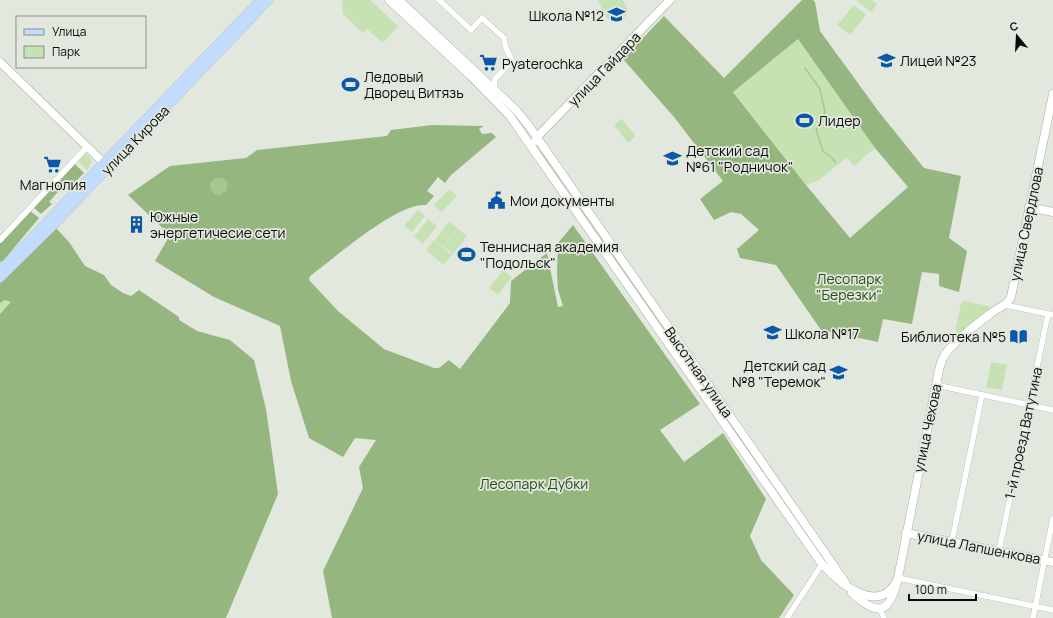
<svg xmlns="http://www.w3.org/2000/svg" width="1053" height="618" font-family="Manrope,sans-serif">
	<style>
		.green { fill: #c6e2b3 }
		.forest { fill: #96b680; fill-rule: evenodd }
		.water { fill: #a7c791 }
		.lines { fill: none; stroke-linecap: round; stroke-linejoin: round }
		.stream { stroke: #a7c791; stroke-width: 1.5 }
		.street-casing { stroke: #a7aca3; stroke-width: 6 }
		.secondary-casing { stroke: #a7aca3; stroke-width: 9 }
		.primary-casing { stroke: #c4c5c4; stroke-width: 9 }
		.street { stroke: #fff; stroke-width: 5.5 }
		.secondary { stroke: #fff; stroke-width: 8 }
		.primary { stroke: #c2dcfd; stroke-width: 8 }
		.labels { text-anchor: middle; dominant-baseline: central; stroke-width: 3.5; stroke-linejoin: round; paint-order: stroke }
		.poi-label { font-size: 14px; fill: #0a0c09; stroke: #e3e8df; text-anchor: start }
		.street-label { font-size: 14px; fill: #0a0c09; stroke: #e3e8df }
		.park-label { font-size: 14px; fill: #2c4a12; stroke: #e3e8df }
	</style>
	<rect width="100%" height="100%" fill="#e3e8df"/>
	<g class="green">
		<polygon points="342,0 370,0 398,26 383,43 367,29 363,33 343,14"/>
		<path d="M 598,0 L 623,0 C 625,4 628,8 627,12 C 626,22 613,25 607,18 C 603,13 601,6 598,0 Z"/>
		<polygon points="856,0 872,0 877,4 871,12"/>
		<polygon points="854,5 866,15 850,35 837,25"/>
		<polygon points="798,39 875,148 854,166 847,157 819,180 806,185 733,91"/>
		<polygon points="622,119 636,136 628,143 614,125"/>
		<polygon points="541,151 544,151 561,180 559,180 541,154"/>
		<polygon points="84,152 91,159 92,162 87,170 77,160"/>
		<polygon points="449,189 457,196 442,212 434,205"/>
		<polygon points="580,205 667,330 664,332 578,207"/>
		<polygon points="418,210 425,216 412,232 404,226"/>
		<polygon points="428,219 437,226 423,244 414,237"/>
		<polygon points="449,222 458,229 443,247 435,240"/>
		<polygon points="458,229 467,236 453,254 444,247"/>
		<polygon points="434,240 452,255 444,265 426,250"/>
		<polygon points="503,270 512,277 498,295 489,288"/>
		<polygon points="5,300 12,302 0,314 0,303"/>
		<polygon points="963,301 989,306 989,310 956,338 954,338 951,335 955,333 961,303"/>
		<polygon points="669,333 712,396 709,397 666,335"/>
		<polygon points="991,362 1007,365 1002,390 986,387"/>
		<polygon points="714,398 814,544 812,545 711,400"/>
	</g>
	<g class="forest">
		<path d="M 802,0 L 813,0 L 815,2 L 820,31 L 879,112 L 924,168 L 961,176 L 949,238 L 967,251 L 959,292 L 939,286 L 939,274 L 922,272 L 912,324 L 883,319 L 878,342 L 821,330 L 776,265 L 740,258 L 737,249 L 759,230 L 741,214 L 731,212 L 714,220 L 700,199 L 723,181 L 674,117 L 623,59 L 664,16 L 724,78 ZM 798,39 L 875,148 L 908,187 L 850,238 L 806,185 L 733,92 Z"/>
		<path d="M 432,125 L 484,126 L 479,129 L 482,134 L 492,133 L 496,137 L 450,176 L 445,183 L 438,177 L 427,191 L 434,196 L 426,205 C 396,203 336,257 310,276 L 309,280 L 338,311 L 384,349 L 434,368 L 439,368 L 449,360 L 460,369 L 510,303 L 511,281 L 547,253 L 558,307 L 563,306 L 558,290 L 557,273 L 558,243 L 573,225 L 700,404 L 660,430 L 684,462 L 723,433 L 766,499 L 750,536 L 761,560 L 794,595 L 779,618 L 332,618 L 323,571 L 363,488 L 359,467 L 376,440 L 355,438 L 343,457 L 309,438 L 291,381 L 280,326 L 214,297 L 155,261 L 170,235 L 128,195 L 170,166 L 246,158 L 257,150 L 387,136 L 391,130 Z"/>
		<polygon points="74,163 84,173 68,189 64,185 49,202 52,204 41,214 33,207"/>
		<polygon points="30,211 39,218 3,261 0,262 0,242"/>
		<polygon points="55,227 69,242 85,266 104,275 111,285 123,293 131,296 139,290 179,317 179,320 197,331 230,340 254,360 266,409 278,494 226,618 0,618 0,314 11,302 5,300 0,303 0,283"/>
	</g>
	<polygon class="water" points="216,178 223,178 228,183 226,192 223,192 220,196 214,194 210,189 210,183"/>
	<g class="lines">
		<g class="stream">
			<polyline points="805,68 820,89 825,112 821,120"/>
			<polyline points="819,124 816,130 823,151 832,158 835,162"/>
		</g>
		<defs>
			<g id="street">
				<polyline points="439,0 471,30 482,18 504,38 506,48 512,61 495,79 494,89"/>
				<polyline points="0,240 87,147"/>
				<polyline points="1005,305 1053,315"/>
				<polyline points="936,385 1053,410"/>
				<polyline points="952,541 982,395"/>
				<polyline points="999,551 1048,314"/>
				<polyline points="898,578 1053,610"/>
				<polyline points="880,609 884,618"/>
				<polyline points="787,618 822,564"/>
				<polyline points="1033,618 1053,518"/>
			</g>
			<g id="secondary">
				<path d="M 389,0 L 472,77 L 510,116 L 822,564 C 840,584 881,618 898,578"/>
				<polyline points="399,0 516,110 529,126 818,543 845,582"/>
				<polyline points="0,62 108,167"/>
				<polyline points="535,141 537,137 670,0"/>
				<polyline points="1029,207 1053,212"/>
				<polyline points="906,533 1053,562"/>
				<path d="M 852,593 C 879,618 890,613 898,578 L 936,385 C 938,376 939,366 943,358 C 949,345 978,323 990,314 C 997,308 1007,306 1011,297 L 1053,94"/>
			</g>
			<g id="primary">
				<polyline points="0,270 260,0"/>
				<polyline points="0,278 56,223 269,0"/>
			</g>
		</defs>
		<use href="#street" class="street-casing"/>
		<use href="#secondary" class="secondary-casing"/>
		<use href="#primary" class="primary-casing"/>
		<use href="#street" class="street"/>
		<use href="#secondary" class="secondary"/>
		<use href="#primary" class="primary"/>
	</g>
	<defs>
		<symbol id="school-bare" viewBox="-9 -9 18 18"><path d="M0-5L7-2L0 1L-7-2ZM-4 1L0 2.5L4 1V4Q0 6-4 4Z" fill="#0c58a7" stroke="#e3e8df" stroke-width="2.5" paint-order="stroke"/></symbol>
		<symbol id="supermarket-bare" viewBox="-9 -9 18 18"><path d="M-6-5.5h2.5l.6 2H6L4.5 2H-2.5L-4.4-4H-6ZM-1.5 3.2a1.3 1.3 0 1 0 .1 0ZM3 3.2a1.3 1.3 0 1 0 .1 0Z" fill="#0c58a7" stroke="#e3e8df" stroke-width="2.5" paint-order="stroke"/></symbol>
		<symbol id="stadium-bare" viewBox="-9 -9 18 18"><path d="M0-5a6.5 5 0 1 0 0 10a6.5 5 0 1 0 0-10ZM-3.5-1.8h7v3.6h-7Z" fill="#0c58a7" stroke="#e3e8df" stroke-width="2.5" paint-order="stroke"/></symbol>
		<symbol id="civic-bare" viewBox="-9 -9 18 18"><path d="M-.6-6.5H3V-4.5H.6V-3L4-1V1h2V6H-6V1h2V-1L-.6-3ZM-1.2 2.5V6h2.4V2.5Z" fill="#0c58a7" stroke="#e3e8df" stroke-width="2.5" paint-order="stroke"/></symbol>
		<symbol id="building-bare" viewBox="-9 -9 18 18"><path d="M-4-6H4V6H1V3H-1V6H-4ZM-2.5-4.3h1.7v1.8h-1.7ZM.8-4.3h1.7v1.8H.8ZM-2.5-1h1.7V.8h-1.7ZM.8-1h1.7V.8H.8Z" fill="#0c58a7" stroke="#e3e8df" stroke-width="2.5" paint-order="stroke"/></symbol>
		<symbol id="library-bare" viewBox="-9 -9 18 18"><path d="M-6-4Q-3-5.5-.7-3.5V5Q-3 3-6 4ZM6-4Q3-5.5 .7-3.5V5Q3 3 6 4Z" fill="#0c58a7" stroke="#e3e8df" stroke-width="2.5" paint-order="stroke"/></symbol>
	</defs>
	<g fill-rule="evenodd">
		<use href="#school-bare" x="604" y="2" width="25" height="25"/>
		<use href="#school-bare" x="874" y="48" width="25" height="25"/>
		<use href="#supermarket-bare" x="476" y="50" width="25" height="25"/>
		<use href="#stadium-bare" x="338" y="72" width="25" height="25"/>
		<use href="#stadium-bare" x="792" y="108" width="25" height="25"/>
		<use href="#school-bare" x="660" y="146" width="25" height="25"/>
		<use href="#supermarket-bare" x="40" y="152" width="25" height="25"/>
		<use href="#civic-bare" x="484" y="188" width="25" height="25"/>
		<use href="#building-bare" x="124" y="212" width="25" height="25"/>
		<use href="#stadium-bare" x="454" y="242" width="25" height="25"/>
		<use href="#school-bare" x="760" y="320" width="25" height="25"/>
		<use href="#library-bare" x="1006" y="324" width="25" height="25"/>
		<use href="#school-bare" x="826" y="360" width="25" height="25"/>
	</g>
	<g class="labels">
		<g class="poi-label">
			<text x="604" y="15" text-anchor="end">Школа №12</text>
			<text x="900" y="60">Лицей №23</text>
			<text x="502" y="63">Pyaterochka</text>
			<text x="364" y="76">Ледовый<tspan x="364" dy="16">Дворец Витязь</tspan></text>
			<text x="818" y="120">Лидер</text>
			<text x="686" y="150">Детский сад<tspan x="686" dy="16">№61 "Родничок"</tspan></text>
			<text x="53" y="184" text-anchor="middle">Магнолия</text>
			<text x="510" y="200">Мои документы</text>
			<text x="150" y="216">Южные<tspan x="150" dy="16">энергетичесие сети</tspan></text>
			<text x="480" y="246">Теннисная академия<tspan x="480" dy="16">"Подольск"</tspan></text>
			<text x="785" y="333">Школа №17</text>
			<text x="1006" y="336" text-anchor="end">Библиотека №5</text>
			<text x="826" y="365" text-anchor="end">Детский сад<tspan x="826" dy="16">№8 "Теремок"</tspan></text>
		</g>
		<g class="street-label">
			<text transform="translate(604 69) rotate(-46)">улица Гайдара</text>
			<text transform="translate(135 140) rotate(-46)">улица Кирова</text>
			<text transform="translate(1026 224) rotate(-78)">улица Свердлова</text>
			<text transform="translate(699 372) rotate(55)">Высотная улица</text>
			<text transform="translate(927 428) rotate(-78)">улица Чехова</text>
			<text transform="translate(1023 433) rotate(-78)">1-й проезд Ватутина</text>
			<text transform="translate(979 547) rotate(11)">улица Лапшенкова</text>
		</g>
		<g class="park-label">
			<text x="849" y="278">Лесопарк<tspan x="849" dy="16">"Березки"</tspan></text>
			<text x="534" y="483">Лесопарк Дубки</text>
		</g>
	</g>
	<rect x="16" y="16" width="130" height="52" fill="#e3e8df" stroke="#8c9089"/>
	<rect x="24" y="29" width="20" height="6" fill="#c2dcfd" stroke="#8c9089"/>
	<text x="52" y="36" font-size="12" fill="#0a0c09">Улица</text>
	<rect x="24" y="46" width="20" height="12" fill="#c6e2b3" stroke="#8c9089"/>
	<text x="52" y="56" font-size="12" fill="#0a0c09">Парк</text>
	<g transform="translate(1017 36) rotate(342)" stroke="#e3e8df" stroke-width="3" paint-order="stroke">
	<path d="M0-3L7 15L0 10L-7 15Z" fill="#0a0c09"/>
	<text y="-6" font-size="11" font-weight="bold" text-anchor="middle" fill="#0a0c09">С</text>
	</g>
	<path d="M909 594v6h67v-6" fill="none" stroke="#0a0c09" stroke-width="2"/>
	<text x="915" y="594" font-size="12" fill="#0a0c09" stroke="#e3e8df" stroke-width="3" paint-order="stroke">100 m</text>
</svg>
